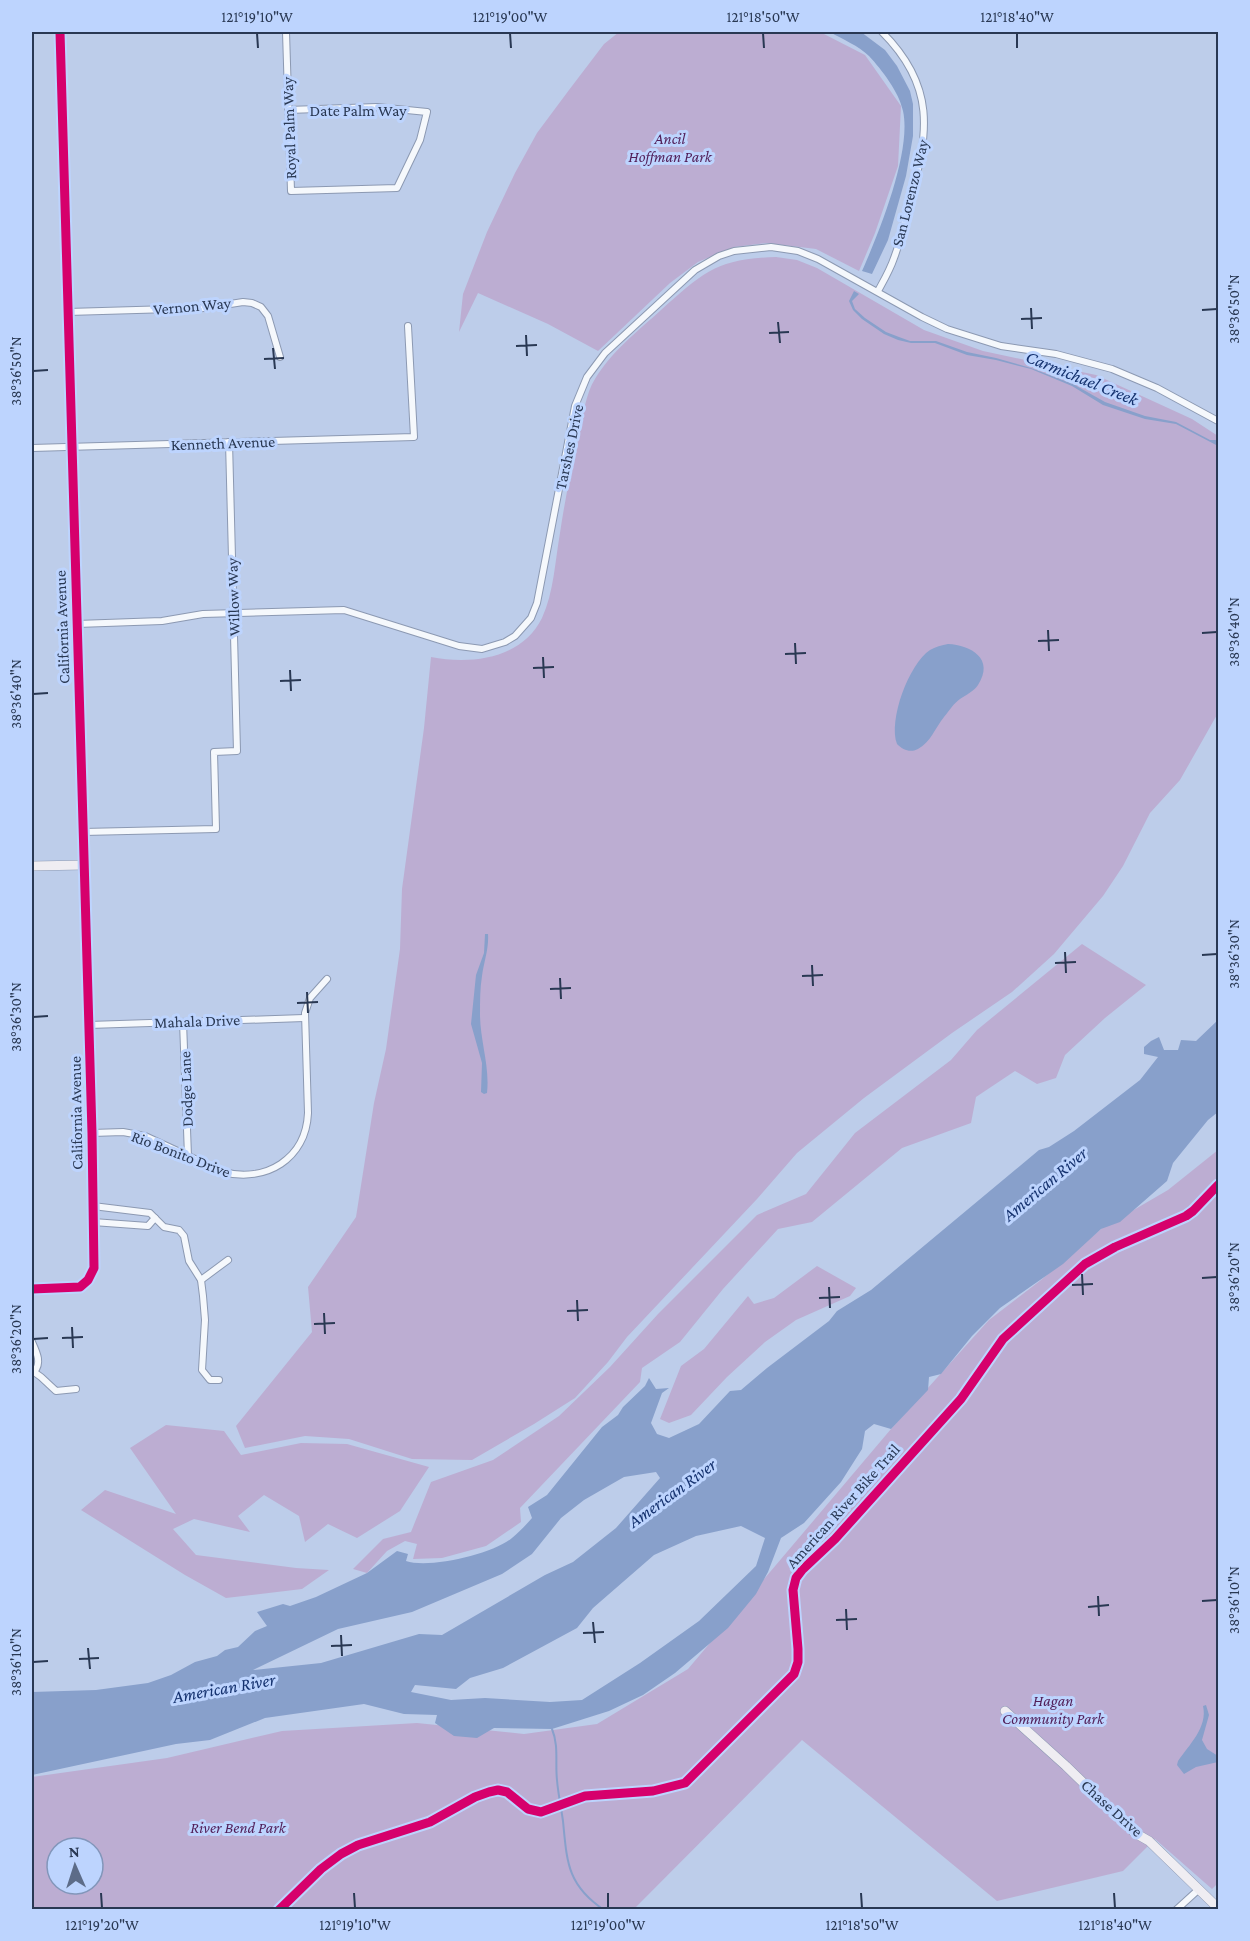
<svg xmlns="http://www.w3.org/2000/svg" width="1250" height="1941" font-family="'Crimson Pro',serif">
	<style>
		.green { fill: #bcadd2; fill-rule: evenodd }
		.water { fill: #88a0cb; fill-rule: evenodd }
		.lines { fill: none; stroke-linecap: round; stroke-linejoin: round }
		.stream { stroke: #88a0cb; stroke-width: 2 }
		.street-casing { stroke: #8c99b2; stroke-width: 8 }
		.secondary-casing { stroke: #8c99b2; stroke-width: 10 }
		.street { stroke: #f5f8fc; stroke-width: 6 }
		.secondary { stroke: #efedf2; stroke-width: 9 }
		.cycleway-casing { stroke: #bdd4fe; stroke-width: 13 }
		.cycleway { stroke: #d6006c; stroke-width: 9 }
		.ticks { fill: none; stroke: #293853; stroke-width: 2 }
		.labels { text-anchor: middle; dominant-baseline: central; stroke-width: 6; stroke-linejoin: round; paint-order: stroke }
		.street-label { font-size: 16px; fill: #293853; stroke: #bdd4fe }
		.park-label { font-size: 16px; font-style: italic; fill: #511e58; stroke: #bdd4fe }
		.water-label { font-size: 18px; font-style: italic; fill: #14316e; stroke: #bdd4fe }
		.neatline { fill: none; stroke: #293853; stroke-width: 2 }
		.ticks-label { font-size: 15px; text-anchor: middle; fill: #293853 }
	</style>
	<rect width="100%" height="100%" fill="#bdcdea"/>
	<g class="green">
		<polygon points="619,32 820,32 865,55 901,106 898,166 875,233 859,271 816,249 767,243 734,247 698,262 670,283 598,351 548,324 478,293 459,332 463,294 487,232 515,173 537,133 569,90 604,44"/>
		<path d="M 776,257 L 797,260 L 817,268 L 924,330 L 983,351 L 1096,375 L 1192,419 L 1218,436 L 1218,713 L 1180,780 L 1150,813 L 1123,866 L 1103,896 L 1054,954 L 1012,992 L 952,1033 L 864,1098 L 797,1153 L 757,1199 L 627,1337 L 608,1362 L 575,1398 L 534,1424 L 472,1460 L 412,1459 L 349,1439 L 305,1436 L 245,1448 L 236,1426 L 312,1332 L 308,1287 L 356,1217 L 374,1103 L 386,1049 L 400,949 L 402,889 L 424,728 L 431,657 C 471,665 522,659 542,618 C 554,592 555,561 560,533 C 565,499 572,465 580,431 C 583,415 586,393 595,379 C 611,352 638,331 661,310 C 704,272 716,259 776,257 Z"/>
		<polygon points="1082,944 1146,985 1105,1018 1065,1055 1056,1078 1037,1084 1015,1071 976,1097 971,1123 902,1148 812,1222 778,1229 723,1289 680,1342 642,1368 640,1382 520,1508 521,1522 486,1546 442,1558 413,1559 417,1544 405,1541 387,1551 367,1573 353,1569 383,1539 411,1532 431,1482 493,1460 559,1416 610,1367 658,1314 757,1215 806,1194 855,1133 951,1060 977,1030"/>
		<path d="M 1218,1150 L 1218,1883 L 1212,1889 L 1155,1839 L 1123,1871 L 997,1901 L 802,1740 L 635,1908 L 636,1909 L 32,1909 L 32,1777 L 167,1758 L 282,1731 L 417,1723 L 524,1734 L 597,1724 L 688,1669 L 891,1429 L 989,1320 L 1041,1280 L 1101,1229 L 1168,1190 ZM 57,1848 L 93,1848 L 93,1884 L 57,1884 Z"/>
		<polygon points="817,1266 856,1288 850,1296 796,1320 765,1342 727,1377 691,1415 669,1423 660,1419 681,1366 704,1349 748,1296 754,1304 774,1298"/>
		<polygon points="166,1425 224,1431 241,1455 301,1443 347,1444 429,1467 400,1511 357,1538 328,1524 305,1542 299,1516 264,1495 238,1516 250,1532 194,1519 173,1529 196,1555 296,1568 329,1570 302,1589 226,1598 185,1575 81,1510 105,1490 176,1514 130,1448"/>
	</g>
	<g class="water">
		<path d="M 830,32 L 861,32 L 885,50 L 897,66 L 910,91 L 913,104 L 913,136 L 906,176 L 888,240 L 872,274 L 862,271 C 879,233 912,151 903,111 C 899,92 882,70 869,56 C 859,46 842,39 830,32 Z"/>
		<polygon points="854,291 859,294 852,301 855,309 865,318 886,332 899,337 910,341 936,341 967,352 996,358 1031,368 1073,384 1105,402 1145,416 1176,422 1210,440 1218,440 1218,446 1176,424 1145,419 1103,405 1072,386 1031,369 996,360 967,355 935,343 911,343 898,340 884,334 862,319 853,310 849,301"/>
		<path d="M 948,644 C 971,645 995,659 978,685 C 974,691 966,695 960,699 C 954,703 949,711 944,717 C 935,728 931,742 918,749 C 910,753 903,750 897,744 C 888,720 909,664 930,650 C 935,647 942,645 948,644 Z"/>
		<path d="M 485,934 L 488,934 C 489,949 484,961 482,976 C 480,988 480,1001 480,1014 C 480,1041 490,1066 487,1093 L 484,1094 L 481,1092 L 482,1063 L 471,1024 L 476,975 L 484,953 Z"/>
		<path d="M 1218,1020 L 1218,1112 L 1208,1120 L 1173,1163 L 1167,1181 L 1120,1222 L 1101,1229 L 1063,1264 L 1000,1308 L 972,1336 L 941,1374 L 929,1377 L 928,1390 L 891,1429 L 874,1424 L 865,1431 L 862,1449 L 841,1482 L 804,1523 L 781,1538 L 768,1572 L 756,1594 L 728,1628 L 675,1673 L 643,1695 L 609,1711 L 552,1729 L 494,1728 L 477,1738 L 454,1736 L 435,1723 L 437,1715 L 404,1714 L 364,1704 L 265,1718 L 210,1740 L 176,1744 L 32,1775 L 32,1692 L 96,1690 L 148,1683 L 171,1675 L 195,1662 L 217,1656 L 225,1650 L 238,1647 L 255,1631 L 267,1626 L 257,1612 L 283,1604 L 290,1606 L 316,1597 L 367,1573 L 397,1551 L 408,1554 L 406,1561 C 429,1569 493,1554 512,1538 C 519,1532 526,1525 532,1518 L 528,1507 L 547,1495 L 602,1427 L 618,1415 L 623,1407 L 645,1386 L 649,1378 L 656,1389 L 669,1388 L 662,1393 L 651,1423 L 657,1434 L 669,1438 L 699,1424 L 730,1391 L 741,1390 L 767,1368 L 829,1321 L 837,1311 L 871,1290 L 1039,1150 L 1049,1147 L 1074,1131 L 1140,1080 L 1158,1057 L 1144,1054 L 1144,1047 L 1151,1041 L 1159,1037 L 1164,1050 L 1178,1050 L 1181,1040 L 1196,1041 ZM 656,1472 L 660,1478 L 616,1528 L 573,1562 L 545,1575 L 442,1635 L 419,1634 L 321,1663 L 253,1670 L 338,1629 L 412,1612 L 502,1574 L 532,1554 L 561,1518 L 584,1500 L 624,1477 ZM 741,1526 L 765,1538 L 756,1566 L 699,1621 L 640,1663 L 582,1700 L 550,1702 L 485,1698 L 451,1700 L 411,1692 L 415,1685 L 456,1689 L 470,1678 L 503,1668 L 577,1628 L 593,1608 L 654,1555 L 696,1536 Z"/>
		<path d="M 1206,1705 L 1209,1715 L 1202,1740 L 1207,1749 L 1218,1756 L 1218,1762 L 1196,1767 L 1184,1774 L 1177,1765 L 1178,1761 C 1189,1745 1208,1727 1203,1706 Z"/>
	</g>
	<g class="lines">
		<path class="stream" d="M 552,1729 C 559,1746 555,1762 557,1780 C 558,1793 561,1807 563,1821 C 567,1862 567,1885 604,1910"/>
		<defs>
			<g id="street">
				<polyline points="286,32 291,191 397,188 420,140 427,112 377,107 288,110"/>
				<path d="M 878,291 C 884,280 890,270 894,258 C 901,240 905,220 910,201 C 929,132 936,86 882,32"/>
				<polyline points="68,312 205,308 243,302 252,303 261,307 268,316 280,357"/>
				<polyline points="32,448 414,437 408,326"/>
				<polyline points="77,624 162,621 203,614 344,610 459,646 482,649 505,642 515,636 531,618 537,603 575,406 587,377 605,353 695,270 719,256 734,251 771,247 798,251 818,259 922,317 947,329 1001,346 1056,354 1112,369 1157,388 1218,421"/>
				<polyline points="83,832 216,829 214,752 237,751 229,442"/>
				<polyline points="183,1022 188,1156"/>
				<polyline points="89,1025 304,1018"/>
				<path d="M 92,1133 L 123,1132 L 145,1136 L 223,1172 C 266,1183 306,1159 308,1113 L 305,1013 L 310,998 L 327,979"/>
				<polyline points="93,1206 150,1213 164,1227 179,1230 184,1236 189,1261 201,1280 203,1296 205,1320 202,1370 210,1380 219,1380"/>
				<polyline points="93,1222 148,1226 155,1218"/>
				<polyline points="201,1280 228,1260"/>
				<path d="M 32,1342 C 37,1353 42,1363 34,1372 L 41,1377 L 56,1391 L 76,1389"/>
				<polyline points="1176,1910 1198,1890"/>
			</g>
			<g id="secondary">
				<polyline points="32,866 84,865"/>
				<polyline points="32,1289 80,1287 88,1280 94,1268 92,1133 60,32"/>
				<polyline points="1005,1711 1066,1766 1135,1833 1149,1841 1218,1908"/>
			</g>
		</defs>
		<use href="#street" class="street-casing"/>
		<use href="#secondary" class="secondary-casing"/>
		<use href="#street" class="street"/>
		<use href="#secondary" class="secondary"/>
		<defs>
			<g id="cycleway">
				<polyline points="32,1289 80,1287 88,1280 94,1268 92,1133 60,32"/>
				<polyline points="279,1910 321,1869 341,1854 358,1845 430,1822 475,1797 489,1792 498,1790 507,1792 528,1809 541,1812 585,1796 653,1791 685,1783 794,1674 798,1662 798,1649 793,1590 796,1578 802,1570 835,1539 961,1399 1003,1339 1085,1264 1115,1247 1186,1216 1193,1211 1218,1185"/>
			</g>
		</defs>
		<use href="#cycleway" class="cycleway-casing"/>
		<use href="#cycleway" class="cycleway"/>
	</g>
	<path class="ticks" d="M 257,33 L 258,48M 510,33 L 511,48M 763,33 L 764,48M 1017,33 L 1017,48M 1031,308 L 1032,329M 1202,310 L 1217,309M 1021,319 L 1042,318M 778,322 L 780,343M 769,333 L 789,332M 526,335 L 527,356M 516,346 L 537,345M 273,348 L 275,369M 264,359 L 284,358M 33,371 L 48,370M 1048,630 L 1049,651M 1202,633 L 1217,632M 1038,641 L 1059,640M 795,643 L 796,664M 785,654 L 806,653M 543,657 L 544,678M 533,668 L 554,667M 290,670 L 291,691M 280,681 L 301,680M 33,694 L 48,693M 1065,952 L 1066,973M 1202,955 L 1217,954M 1055,963 L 1076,962M 812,965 L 813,986M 802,976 L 823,975M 560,978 L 561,999M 550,989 L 571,988M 307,992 L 308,1013M 297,1003 L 318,1002M 33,1017 L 48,1016M 1082,1274 L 1083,1295M 1202,1278 L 1217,1277M 1072,1285 L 1093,1284M 829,1287 L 830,1308M 819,1298 L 840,1297M 577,1300 L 578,1321M 567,1311 L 588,1310M 324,1313 L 325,1334M 314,1324 L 335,1323M 72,1327 L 73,1348M 62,1338 L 83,1337M 33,1339 L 48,1338M 1098,1596 L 1099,1616M 1202,1601 L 1217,1600M 1088,1607 L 1109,1605M 846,1609 L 847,1630M 836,1620 L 857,1619M 593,1622 L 595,1643M 583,1633 L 604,1632M 341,1635 L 342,1656M 331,1646 L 352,1645M 88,1648 L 90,1669M 79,1659 L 99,1658M 33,1662 L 48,1661M 101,1893 L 102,1908M 354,1893 L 355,1908M 608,1893 L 608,1908M 861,1893 L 862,1908M 1114,1893 L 1115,1908"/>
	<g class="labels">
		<g class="street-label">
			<text x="358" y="110">Date Palm Way</text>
			<text transform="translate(289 128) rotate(-92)">Royal Palm Way</text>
			<text transform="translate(910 193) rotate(-76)">San Lorenzo Way</text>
			<text transform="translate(192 306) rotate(-5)">Vernon Way</text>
			<text transform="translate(223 443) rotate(-2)">Kenneth Avenue</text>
			<text transform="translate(569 447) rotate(-78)">Tarshes Drive</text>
			<text transform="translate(233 597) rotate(-92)">Willow Way</text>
			<text transform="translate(62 627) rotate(-92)">California Avenue</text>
			<text transform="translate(197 1021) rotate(-2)">Mahala Drive</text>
			<text transform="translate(186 1089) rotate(-92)">Dodge Lane</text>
			<text transform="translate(76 1113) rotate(-91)">California Avenue</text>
			<text transform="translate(181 1154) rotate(21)">Rio Bonito Drive</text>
			<text transform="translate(843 1506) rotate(-48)">American River Bike Trail</text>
			<text transform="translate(1112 1808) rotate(42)">Chase Drive</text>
		</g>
		<g class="park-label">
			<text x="670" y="138">Ancil<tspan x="670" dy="18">Hoffman Park</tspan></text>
			<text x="1053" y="1700">Hagan<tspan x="1053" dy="18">Community Park</tspan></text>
			<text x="238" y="1827">River Bend Park</text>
		</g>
		<g class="water-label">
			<text transform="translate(1082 378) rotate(22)">Carmichael Creek</text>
			<text transform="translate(1045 1184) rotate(-40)">American River</text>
			<text transform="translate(672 1493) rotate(-36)">American River</text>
			<text transform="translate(224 1688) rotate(-10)">American River</text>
		</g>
	</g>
	<rect width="1250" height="1941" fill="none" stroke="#bdd4fe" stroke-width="66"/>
	<g transform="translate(75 1866) rotate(357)"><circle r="28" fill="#bdd4fe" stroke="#8296ba" stroke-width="1.5"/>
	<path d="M0-4.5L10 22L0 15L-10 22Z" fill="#5d6c88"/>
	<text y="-9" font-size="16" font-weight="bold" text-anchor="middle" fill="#293853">N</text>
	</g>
	<rect x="33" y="33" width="1184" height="1875" class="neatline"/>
	<g class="ticks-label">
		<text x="257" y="22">121°19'10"W</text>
		<text x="510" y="22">121°19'00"W</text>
		<text x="763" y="22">121°18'50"W</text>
		<text x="1017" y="22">121°18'40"W</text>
		<text transform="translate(1234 309) rotate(-90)" y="5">38°36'50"N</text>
		<text transform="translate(16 371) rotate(-90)" y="5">38°36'50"N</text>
		<text transform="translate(1234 632) rotate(-90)" y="5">38°36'40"N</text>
		<text transform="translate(16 694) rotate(-90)" y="5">38°36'40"N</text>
		<text transform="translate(1234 954) rotate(-90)" y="5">38°36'30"N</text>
		<text transform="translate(16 1017) rotate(-90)" y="5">38°36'30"N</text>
		<text transform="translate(1234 1277) rotate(-90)" y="5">38°36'20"N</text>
		<text transform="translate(16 1339) rotate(-90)" y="5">38°36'20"N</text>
		<text transform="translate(1234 1600) rotate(-90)" y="5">38°36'10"N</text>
		<text transform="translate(16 1662) rotate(-90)" y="5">38°36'10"N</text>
		<text x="102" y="1930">121°19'20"W</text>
		<text x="355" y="1930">121°19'10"W</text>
		<text x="608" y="1930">121°19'00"W</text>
		<text x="862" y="1930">121°18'50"W</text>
		<text x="1115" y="1930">121°18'40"W</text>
	</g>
</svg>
